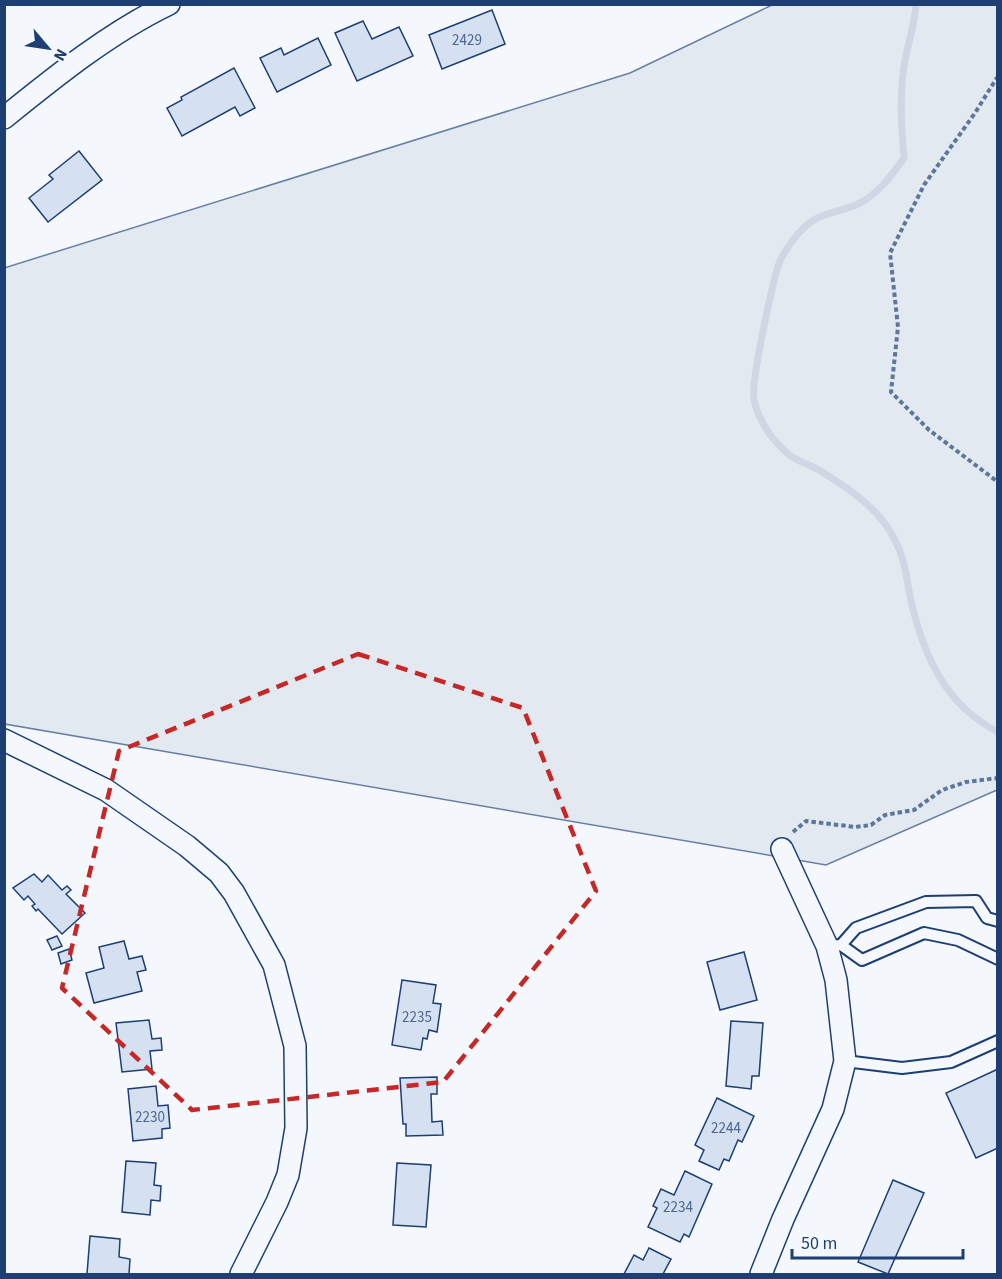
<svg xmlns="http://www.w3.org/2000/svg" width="1002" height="1279" font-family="'Source Sans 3',sans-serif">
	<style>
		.green { fill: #e3e9f0; stroke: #687fa3; stroke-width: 1.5 }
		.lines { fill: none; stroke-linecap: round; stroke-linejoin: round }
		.stream { stroke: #cfd7e4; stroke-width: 7 }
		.building { fill: #d5e0f0; stroke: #1d3f73; stroke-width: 1.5 }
		.service-casing { stroke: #1d3f73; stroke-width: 14 }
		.minor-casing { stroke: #1d3f73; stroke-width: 24 }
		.path { stroke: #5e769c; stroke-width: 4; stroke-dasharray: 4.5 3; stroke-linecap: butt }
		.service { stroke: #f4f7fb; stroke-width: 10 }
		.minor { stroke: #f4f7fb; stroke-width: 21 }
		.marked { fill: none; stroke: #c62828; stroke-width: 4.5; stroke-dasharray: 12 8; stroke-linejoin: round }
		.labels { text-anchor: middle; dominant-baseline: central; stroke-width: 4.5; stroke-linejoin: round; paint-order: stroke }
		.number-label { font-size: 15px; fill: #4b6792 }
	</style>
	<rect width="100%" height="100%" fill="#f4f7fb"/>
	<polygon class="green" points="772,5 997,5 997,790 826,865 5,724 4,268 630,73"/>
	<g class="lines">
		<path class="stream" d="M 916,4 C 915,22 910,38 906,55 C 899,89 901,124 904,158 C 891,176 878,195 856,205 C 832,215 817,211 797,235 C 790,243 781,257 778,266 C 772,287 750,384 754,400 C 759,421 771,439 787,453 C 795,461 809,464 819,470 C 847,487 880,509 895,540 C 907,564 906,580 912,605 C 925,659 947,706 998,732"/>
	</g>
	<g class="building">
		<polygon points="492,10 505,44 442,69 429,35"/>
		<polygon points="363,21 372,39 399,27 413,56 357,81 335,33"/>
		<polygon points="318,38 331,65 277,92 260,58 281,48 284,55"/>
		<polygon points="234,68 255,108 240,116 235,107 182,136 167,108 182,100 181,97"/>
		<polygon points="79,151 102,180 48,222 29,198 53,179 49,175"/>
		<polygon points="34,874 42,882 48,875 62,890 67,886 71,890 66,894 85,913 62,934 38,909 36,911 32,906 35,904 28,896 24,900 13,888"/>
		<polygon points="57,936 62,946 52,950 47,940"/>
		<polygon points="124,941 129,959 142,956 146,970 137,972 142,991 94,1003 86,973 104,968 99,947"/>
		<polygon points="69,949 72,960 61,964 58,953"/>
		<polygon points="744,952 757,1000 720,1010 707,962"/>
		<polygon points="402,980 436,985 433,1003 441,1004 437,1032 429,1030 427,1039 423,1038 421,1050 392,1045"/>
		<polygon points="149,1020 152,1039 161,1038 162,1050 150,1051 152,1069 122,1072 116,1023"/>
		<polygon points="731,1021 763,1023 759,1076 752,1076 751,1089 726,1086"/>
		<polygon points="998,1069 998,1148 976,1158 946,1093"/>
		<polygon points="437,1077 437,1094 431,1094 432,1122 442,1121 443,1135 406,1136 406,1124 403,1124 400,1078"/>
		<polygon points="156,1086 158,1106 168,1105 170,1128 162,1129 162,1138 133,1141 128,1089"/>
		<polygon points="717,1098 754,1116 742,1142 738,1140 729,1161 724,1159 719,1170 699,1161 704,1150 695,1145"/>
		<polygon points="126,1161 156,1163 154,1185 161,1186 160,1201 151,1200 150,1215 122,1212"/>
		<polygon points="397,1163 431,1165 426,1227 393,1225"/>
		<polygon points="685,1171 712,1184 689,1237 684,1234 680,1242 648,1227 657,1208 653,1206 661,1189 674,1195"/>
		<polygon points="893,1180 924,1193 888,1274 858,1262"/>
		<polygon points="90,1236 120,1239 119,1257 130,1259 129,1274 87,1274"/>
		<polygon points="649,1248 671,1259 663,1274 624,1274 634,1255 643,1260"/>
	</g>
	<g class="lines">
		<defs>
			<g id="service">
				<polyline points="841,945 862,960 924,933 958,940 998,959"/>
				<polyline points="827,946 841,945 856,928 926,902 976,901 987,918 998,921"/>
				<polyline points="845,1061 902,1068 951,1062 998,1041"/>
			</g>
			<g id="minor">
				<path d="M 4,118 C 56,76 109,33 169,4"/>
				<polyline points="4,740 106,790 187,846 219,873 234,893 274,965 295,1046 296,1128 288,1175 277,1202 241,1274"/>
				<polyline points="761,1274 783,1219 833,1109 845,1061 836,980 827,946 782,849"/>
			</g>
		</defs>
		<use href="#service" class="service-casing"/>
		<use href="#minor" class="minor-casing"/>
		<g class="path">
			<polyline points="998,76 975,113 924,185 890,253 898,327 891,392 929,430 998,482"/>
			<polyline points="793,832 806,821 855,827 871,825 885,815 914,810 942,790 966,782 998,778"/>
		</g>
		<use href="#service" class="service"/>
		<use href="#minor" class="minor"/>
	</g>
	<path class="marked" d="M 358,654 L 523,708 L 596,891 L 443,1082 L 192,1110 L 62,988 L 119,751 Z"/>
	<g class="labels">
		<g class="number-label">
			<text x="467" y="40">2429</text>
			<text x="417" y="1017">2235</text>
			<text x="150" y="1117">2230</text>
			<text x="726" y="1128">2244</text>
			<text x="678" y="1207">2234</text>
		</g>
	</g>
	<rect width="1002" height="1279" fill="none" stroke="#1d3f73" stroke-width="12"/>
	<g transform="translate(48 48) rotate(119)" stroke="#f4f7fb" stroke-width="4.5" paint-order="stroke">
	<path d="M0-4.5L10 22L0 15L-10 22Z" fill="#1d3f73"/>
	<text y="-9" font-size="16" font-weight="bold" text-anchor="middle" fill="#1d3f73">N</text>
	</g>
	<path d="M792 1249v9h171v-9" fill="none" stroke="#1d3f73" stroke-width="3"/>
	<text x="801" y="1249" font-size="18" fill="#1d3f73" stroke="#f4f7fb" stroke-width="4.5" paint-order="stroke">50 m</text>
</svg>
